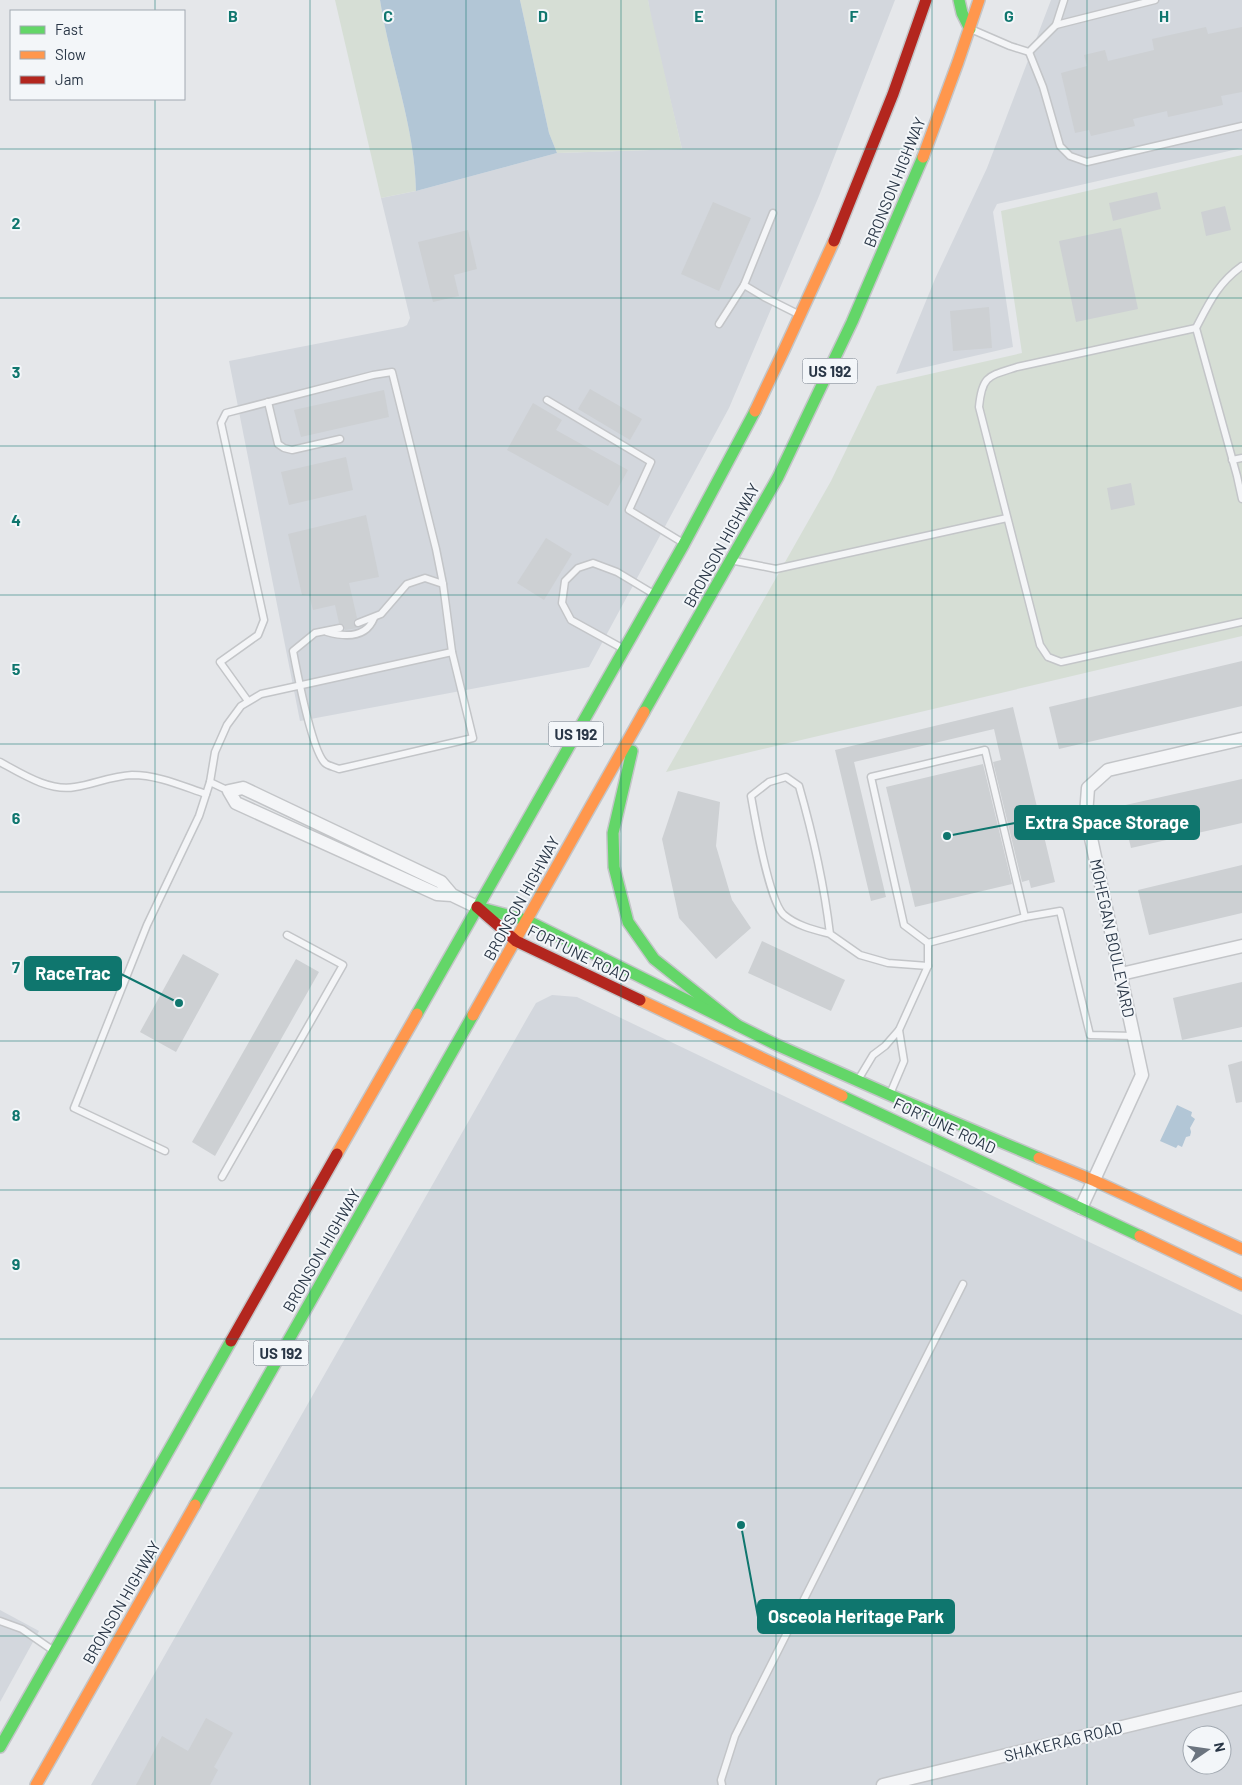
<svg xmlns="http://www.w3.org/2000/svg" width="1242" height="1785" font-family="Barlow,sans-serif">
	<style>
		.built { fill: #d3d7dd; fill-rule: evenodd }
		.green { fill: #d6ded5 }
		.water { fill: #b2c6d6 }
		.building { fill: #cdd0d3 }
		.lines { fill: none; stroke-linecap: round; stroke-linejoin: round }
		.lane-casing { stroke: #c3c5c8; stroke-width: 9 }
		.street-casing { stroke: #c3c5c8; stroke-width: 15 }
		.fast-casing { stroke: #c3c5c8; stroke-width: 14 }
		.slow-casing { stroke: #c3c5c8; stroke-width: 14 }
		.jam-casing { stroke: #c3c5c8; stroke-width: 14 }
		.lane { stroke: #f4f5f7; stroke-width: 6 }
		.street { stroke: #f4f5f7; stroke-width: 12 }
		.fast { stroke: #63d668; stroke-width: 11 }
		.slow { stroke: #ff974d; stroke-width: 11 }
		.jam { stroke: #b3261e; stroke-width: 11 }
		.grid { fill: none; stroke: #0f766e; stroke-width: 1; stroke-opacity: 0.55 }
		.labels { text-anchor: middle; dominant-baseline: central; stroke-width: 4; stroke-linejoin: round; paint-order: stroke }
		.shield { fill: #f3f6f9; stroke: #66707c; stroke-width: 1 }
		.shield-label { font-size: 15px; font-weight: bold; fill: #293646 }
		.street-label { font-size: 16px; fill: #293646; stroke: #f3f6f9 }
		.grid-label { font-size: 16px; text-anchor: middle; font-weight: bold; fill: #0f766e; stroke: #f3f6f9; stroke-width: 4; stroke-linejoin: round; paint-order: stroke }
		.leader { fill: none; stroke: #0f766e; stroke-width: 2 }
		.callout-dot { fill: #0f766e; stroke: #f3f6f9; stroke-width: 2 }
		.callout { fill: #0f766e; stroke: #0f766e; stroke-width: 2 }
		.callout-label { font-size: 18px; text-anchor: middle; font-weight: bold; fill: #fff }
	</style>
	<rect width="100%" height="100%" fill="#e5e7ea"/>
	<g class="built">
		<polygon points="648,0 895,0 819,196 729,408 589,667 300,721 229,361 403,327 407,325 410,318 381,198 416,191 557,153 682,149 650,15"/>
		<polygon points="1051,0 1242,0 1242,148 997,204 993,212 1013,347 896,374 935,279 987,168"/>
		<path d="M 552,995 L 577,997 L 1242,1315 L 1242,1785 L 91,1785 L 529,1015 L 536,1003 ZM 1192,1735 L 1222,1735 L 1222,1765 L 1192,1765 Z"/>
		<polygon points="0,1610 39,1631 0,1702"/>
	</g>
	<g class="green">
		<path d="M 335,0 L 380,0 C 390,64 415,126 416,191 L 381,198 Z"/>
		<polygon points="520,0 648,0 651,15 682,149 557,153 549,133"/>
		<polygon points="1242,155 1242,636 666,772 831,481 877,386 1022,353 1001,211"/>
	</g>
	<g class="water">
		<path d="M 380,0 L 520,0 L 549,133 L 557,153 L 416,191 C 415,126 390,64 380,0 Z"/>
		<polygon points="1177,1105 1192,1112 1191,1116 1195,1119 1190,1128 1191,1132 1190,1136 1186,1137 1182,1147 1178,1145 1176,1148 1160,1141"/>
	</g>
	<g class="building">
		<polygon points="1206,27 1208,34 1242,27 1242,92 1221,96 1223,105 1168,117 1167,111 1133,119 1135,126 1091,136 1089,130 1075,133 1061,73 1087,66 1084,55 1105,50 1108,61 1154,50 1152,39"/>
		<polygon points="1157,192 1161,209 1113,221 1109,203"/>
		<polygon points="713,202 751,218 719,291 681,274"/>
		<polygon points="1225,206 1231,230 1206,236 1201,212"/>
		<polygon points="1121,228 1138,309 1076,322 1059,241"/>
		<polygon points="468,230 477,269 454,275 459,296 433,302 418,242"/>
		<polygon points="989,307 992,348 953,351 950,311"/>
		<polygon points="590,389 642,419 630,440 578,409"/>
		<polygon points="384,390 389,417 301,437 294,410"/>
		<polygon points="533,403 562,420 556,430 628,470 608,506 507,450"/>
		<polygon points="346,457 353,490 289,505 281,472"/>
		<polygon points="1131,483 1135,505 1111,510 1107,488"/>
		<polygon points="366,515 379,577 349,583 357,618 354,620 353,624 358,628 345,630 344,625 339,623 335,605 313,610 309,594 302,595 288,534"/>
		<polygon points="546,538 572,554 544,600 517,583"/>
		<polygon points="1242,661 1242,706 1059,749 1049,707"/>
		<polygon points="1013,707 1055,882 1031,888 1029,880 1022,882 993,762 1001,760 994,729 854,762 886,897 871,901 835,750"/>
		<polygon points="983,764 1012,884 915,907 886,787"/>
		<polygon points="1242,779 1242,823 1131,848 1121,806"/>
		<polygon points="678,791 720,802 716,846 732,900 751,928 716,959 679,918 662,839"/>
		<polygon points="1242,865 1242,913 1149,935 1138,890"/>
		<polygon points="762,941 845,980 831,1011 748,973"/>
		<polygon points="183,954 219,974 176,1052 140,1032"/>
		<polygon points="296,959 319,972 215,1156 192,1142"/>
		<polygon points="1242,982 1242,1027 1182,1040 1173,998"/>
		<polygon points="1242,1061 1242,1102 1236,1103 1228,1065"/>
		<polygon points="206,1718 233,1733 214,1767 218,1770 210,1785 136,1785 162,1736 188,1751"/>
	</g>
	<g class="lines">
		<defs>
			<g id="lane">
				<polyline points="1056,25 1064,0"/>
				<polyline points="973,30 1010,46 1029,52 1056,25 1155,0"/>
				<polyline points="1029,52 1043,87 1060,146 1070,156 1087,162 1242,126"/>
				<polyline points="773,213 744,285 764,297 798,314"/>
				<path d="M 1242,266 C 1218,283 1209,303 1196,328 L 1237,476 L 1242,499"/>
				<polyline points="719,324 744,285"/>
				<path d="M 1196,328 L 1017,367 C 989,376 982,375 979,407 L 1040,645 L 1048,657 L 1061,662 L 1242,622"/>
				<polyline points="547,400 651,462 629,510 680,541"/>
				<polyline points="268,402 278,444 284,448 292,450 340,439"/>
				<polyline points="1232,460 1242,458"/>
				<polyline points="735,561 776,569 1007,518"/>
				<polyline points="358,623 381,614 407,584 425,578 443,584"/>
				<path d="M 340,628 L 315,633 L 293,651 C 297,672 312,751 325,763 C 328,766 335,767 339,769 L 473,738 L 452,652"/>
				<path d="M 327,632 C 345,637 366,638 374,618"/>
				<polyline points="620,647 571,620 562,603 565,581 578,568 593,563 617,572 652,593"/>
				<path d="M 0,762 C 22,774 50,792 75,787 C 94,784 112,776 132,775 C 158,775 182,786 206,794"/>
				<polyline points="210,782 215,752 227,725 241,706 261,694 452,652 443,584 436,549 392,372 373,375 226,413 221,423 264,620 258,635 220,662 248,701"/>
				<path d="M 830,934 C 815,930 797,926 784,915 C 769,902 755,818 751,796 L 769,782 L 786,777 L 799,786 C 813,835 824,884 830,934 L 860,955 L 888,963 L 928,966"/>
				<polyline points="928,943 904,925 871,777 985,750 1025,917"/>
				<polyline points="899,1030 928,966 928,943 1025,917 1060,911 1090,1035 1134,1036"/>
				<polyline points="858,1080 873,1055 885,1046 899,1030 904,1061 890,1094"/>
				<polyline points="165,1151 74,1108 147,925 199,816 210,782 229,791"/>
				<polyline points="222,1177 343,965 287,935"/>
				<polyline points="0,1621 22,1629 51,1649"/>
				<polyline points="722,1785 721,1780 735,1736 963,1284"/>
			</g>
			<g id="street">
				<polyline points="452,895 437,894 236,803 229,791 243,788 441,882 452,895 477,907"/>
				<polyline points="1121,974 1242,946"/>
				<polyline points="1081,1208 1142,1075 1086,815 1088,788 1108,770 1242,739"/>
				<polyline points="883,1785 1242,1698"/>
			</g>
			<g id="fast">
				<polyline points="959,0 962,13 970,29"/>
				<polyline points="644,712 778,477 852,322 923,157"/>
				<polyline points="632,751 613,833 614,867 628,922 654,959 737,1025"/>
				<polyline points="481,908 526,920 777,1045 890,1095 1039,1158"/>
				<polyline points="417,1014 684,544 755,411"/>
				<polyline points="842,1096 1140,1236"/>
				<polyline points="195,1505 473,1015"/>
				<polyline points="0,1747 231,1341"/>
			</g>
			<g id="slow">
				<polyline points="923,157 958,62 979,0"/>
				<polyline points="755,411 784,350 834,241"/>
				<polyline points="640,1000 842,1096"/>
				<polyline points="473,1015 644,712"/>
				<polyline points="337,1154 417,1014"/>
				<polyline points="1039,1158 1095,1181 1242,1249"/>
				<polyline points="1140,1236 1242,1285"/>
				<polyline points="36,1785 195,1505"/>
			</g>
			<g id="jam">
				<polyline points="834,241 893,94 926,0"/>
				<polyline points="477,907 516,941 640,1000"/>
				<polyline points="231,1341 337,1154"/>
			</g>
		</defs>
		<use href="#lane" class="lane-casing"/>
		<use href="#street" class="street-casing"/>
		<use href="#fast" class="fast-casing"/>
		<use href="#slow" class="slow-casing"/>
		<use href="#jam" class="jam-casing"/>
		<use href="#lane" class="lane"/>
		<use href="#street" class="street"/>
		<use href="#fast" class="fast"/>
		<use href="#slow" class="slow"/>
		<use href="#jam" class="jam"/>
	</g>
	<path class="grid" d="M 155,0 L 155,11M 310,0 L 310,1785M 466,0 L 466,1785M 621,0 L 621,1785M 776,0 L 776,1785M 932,0 L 932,1785M 1087,0 L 1087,1785M 155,99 L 155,1785M 0,149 L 1242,149M 0,298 L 1242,298M 0,446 L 1242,446M 0,595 L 1242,595M 0,744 L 1242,744M 0,892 L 1242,892M 0,1041 L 1242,1041M 0,1190 L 1242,1190M 0,1339 L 1242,1339M 0,1488 L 1242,1488M 0,1636 L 1242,1636"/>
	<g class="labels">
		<g class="shield">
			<rect x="802.5" y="358.5" width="55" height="25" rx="4"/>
			<rect x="548.5" y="721.5" width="55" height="25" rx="4"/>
			<rect x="253.5" y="1340.5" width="55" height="25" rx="4"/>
		</g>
		<g class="shield-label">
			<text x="830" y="371">US 192</text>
			<text x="576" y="734">US 192</text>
			<text x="281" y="1353">US 192</text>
		</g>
		<g class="street-label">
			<text transform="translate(894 182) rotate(-68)">BRONSON HIGHWAY</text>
			<text transform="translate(721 545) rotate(-61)">BRONSON HIGHWAY</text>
			<text transform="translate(521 898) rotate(-61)">BRONSON HIGHWAY</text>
			<text transform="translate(1113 938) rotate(78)">MOHEGAN BOULEVARD</text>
			<text transform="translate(579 953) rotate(26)">FORTUNE ROAD</text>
			<text transform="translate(945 1125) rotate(25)">FORTUNE ROAD</text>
			<text transform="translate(321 1250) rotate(-60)">BRONSON HIGHWAY</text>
			<text transform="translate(121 1602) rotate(-60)">BRONSON HIGHWAY</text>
			<text transform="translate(1063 1741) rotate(-14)">SHAKERAG ROAD</text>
		</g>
	</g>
	<g class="grid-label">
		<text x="233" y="22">B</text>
		<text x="388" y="22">C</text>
		<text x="543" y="22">D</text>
		<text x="699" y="22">E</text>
		<text x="854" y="22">F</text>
		<text x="1009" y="22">G</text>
		<text x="1164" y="22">H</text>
		<text x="16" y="229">2</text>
		<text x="16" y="378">3</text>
		<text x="16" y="526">4</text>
		<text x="16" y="675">5</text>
		<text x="16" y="824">6</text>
		<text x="16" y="973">7</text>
		<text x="16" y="1121">8</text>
		<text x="16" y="1270">9</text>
	</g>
	<path class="leader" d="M947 836L1015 823M179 1003L121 974M741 1525L758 1617"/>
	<g class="callout-dot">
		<circle cx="947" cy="836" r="5"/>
		<circle cx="179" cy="1003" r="5"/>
		<circle cx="741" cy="1525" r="5"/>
	</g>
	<g class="callout">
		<rect x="1015" y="806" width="184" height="33" rx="5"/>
		<rect x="25" y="957" width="96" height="33" rx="5"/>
		<rect x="758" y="1600" width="196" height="33" rx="5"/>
	</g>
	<g class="callout-label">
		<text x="1107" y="829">Extra Space Storage</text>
		<text x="73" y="980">RaceTrac</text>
		<text x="856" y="1623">Osceola Heritage Park</text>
	</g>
	<rect x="10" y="10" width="175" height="90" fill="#f3f6f9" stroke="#a2a9b1"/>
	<rect x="20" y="26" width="25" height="8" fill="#63d668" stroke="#a2a9b1"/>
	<text x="55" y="35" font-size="15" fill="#293646">Fast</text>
	<rect x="20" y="51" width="25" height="8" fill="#ff974d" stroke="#a2a9b1"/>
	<text x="55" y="60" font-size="15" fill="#293646">Slow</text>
	<rect x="20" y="76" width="25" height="8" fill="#b3261e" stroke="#a2a9b1"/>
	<text x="55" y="85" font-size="15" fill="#293646">Jam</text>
	<g transform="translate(1207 1750) rotate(77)"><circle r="24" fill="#f3f6f9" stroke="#a2a9b1"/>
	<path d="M0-4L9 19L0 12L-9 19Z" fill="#6b747f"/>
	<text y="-8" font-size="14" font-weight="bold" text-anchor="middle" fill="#293646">N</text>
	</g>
</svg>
